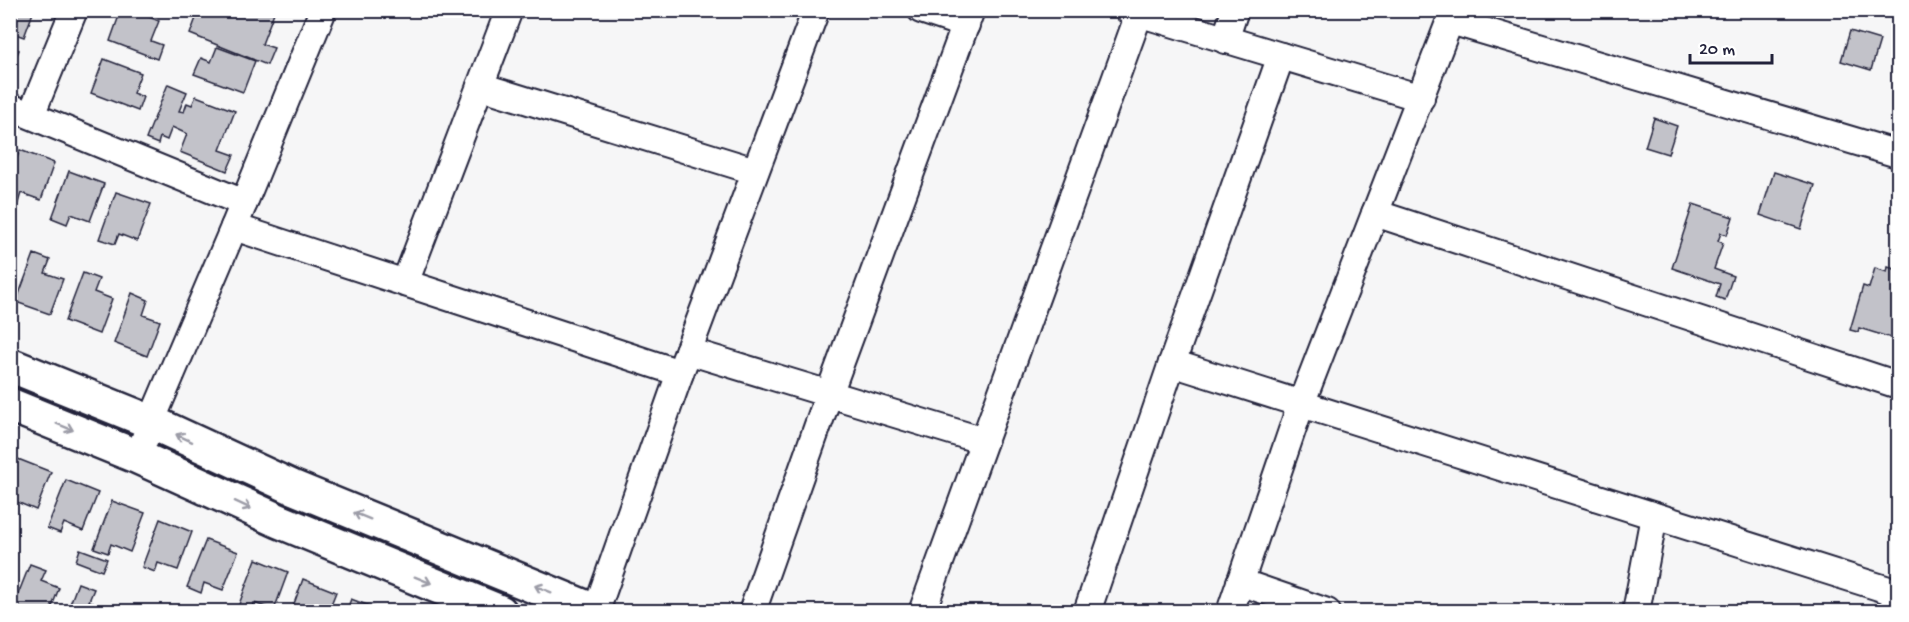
<svg xmlns="http://www.w3.org/2000/svg" width="1909" height="622" font-family="'Gochi Hand',sans-serif">
	<style>
		.building { fill: #c2c2c9; stroke: #22223b; stroke-width: 1.5 }
		.lines { fill: none; stroke-linecap: round; stroke-linejoin: round }
		.minor-casing { stroke: #22223b; stroke-width: 30 }
		.tertiary-casing { stroke: #22223b; stroke-width: 38 }
		.minor { stroke: #fff; stroke-width: 26 }
		.tertiary { stroke: #fff; stroke-width: 33 }
		.oneway { stroke: #9c9ca7 }
	</style>
	<rect width="100%" height="100%" fill="#f6f6f7"/>
	<filter id="ink" filterUnits="userSpaceOnUse"><feTurbulence type="fractalNoise" baseFrequency=".0167" numOctaves="2"/><feDisplacementMap in="SourceGraphic" scale="12" xChannelSelector="R" yChannelSelector="G"/><feConvolveMatrix kernelMatrix="1 2 1 2 8 2 1 2 1" color-interpolation-filters="sRGB"/></filter>
	<g filter="url(#ink)">
		<g class="building">
			<polygon points="10,10 34,10 24,37 10,32"/>
			<polygon points="121,10 132,10 159,21 151,41 162,45 157,59 110,41"/>
			<polygon points="199,10 275,10 262,44 274,48 267,65 190,34"/>
			<polygon points="1875,10 1898,10 1898,20 1874,13"/>
			<polygon points="1850,31 1880,40 1871,70 1841,61"/>
			<polygon points="10,47 19,50 10,71"/>
			<polygon points="217,47 255,61 243,92 194,74 201,58 211,62"/>
			<polygon points="104,59 141,73 133,93 143,97 138,111 91,93"/>
			<polygon points="168,84 187,92 179,111 184,112 187,103 192,105 196,96 235,111 220,150 234,155 227,171 180,152 187,134 172,127 167,140 160,137 158,144 146,139"/>
			<polygon points="1654,118 1677,126 1668,154 1645,147"/>
			<polygon points="20,150 54,163 41,200 21,193 18,203 10,200 10,176"/>
			<polygon points="69,171 104,184 90,221 71,214 67,224 52,218"/>
			<polygon points="1774,172 1815,185 1801,229 1760,215"/>
			<polygon points="116,192 151,204 137,241 119,234 115,244 99,239"/>
			<polygon points="1693,204 1733,217 1727,235 1721,233 1718,241 1723,243 1714,269 1733,276 1725,300 1716,297 1720,284 1672,268"/>
			<polygon points="34,254 50,260 45,273 63,279 50,314 16,302"/>
			<polygon points="1888,267 1898,270 1898,340 1859,328 1858,332 1850,330 1863,286 1869,288 1875,268 1887,272"/>
			<polygon points="83,273 99,279 94,292 112,299 99,334 65,321"/>
			<polygon points="132,293 148,300 143,315 160,321 147,356 114,343"/>
			<polygon points="18,459 51,472 36,510 17,502 13,512 10,511 10,479"/>
			<polygon points="66,480 98,493 83,531 64,523 60,533 47,528"/>
			<polygon points="112,501 145,513 130,552 111,544 108,553 94,548"/>
			<polygon points="160,519 192,532 178,570 158,563 155,572 142,567"/>
			<polygon points="206,540 238,552 223,590 204,583 201,593 187,587"/>
			<polygon points="80,549 107,559 102,571 76,561"/>
			<polygon points="256,559 288,572 274,610 254,603 251,612 238,607"/>
			<polygon points="30,564 46,570 41,581 59,588 50,612 11,612"/>
			<polygon points="303,579 336,592 328,612 291,612"/>
			<polygon points="78,583 94,589 89,601 107,608 106,612 67,612"/>
			<polygon points="351,599 383,611 383,612 346,612"/>
		</g>
		<g class="lines">
			<defs>
				<g id="minor">
					<polyline points="921,10 966,25"/>
					<polyline points="1128,10 1421,98"/>
					<polyline points="1451,21 1898,154"/>
					<polyline points="1225,40 1235,10"/>
					<polyline points="480,86 755,171"/>
					<polyline points="10,107 244,203"/>
					<polyline points="31,115 74,10"/>
					<polyline points="1375,213 1898,385"/>
					<polyline points="234,227 680,373"/>
					<polyline points="405,283 509,10"/>
					<polyline points="688,351 984,441"/>
					<polyline points="1172,363 1898,593"/>
					<polyline points="138,457 151,422 234,227 323,10"/>
					<polyline points="1240,582 1327,612"/>
					<polyline points="596,611 680,373 816,10"/>
					<polyline points="752,612 829,394 971,10"/>
					<polyline points="922,612 1139,14"/>
					<polyline points="1087,612 1172,363 1281,56"/>
					<polyline points="1230,612 1301,404 1454,10"/>
					<polyline points="1636,612 1654,516"/>
				</g>
				<g id="tertiary">
					<polyline points="10,365 151,422 292,487 597,612"/>
					<polyline points="10,405 138,457 279,521 500,612"/>
					<polyline points="1896,612 1898,604"/>
				</g>
			</defs>
			<use href="#minor" class="minor-casing"/>
			<use href="#tertiary" class="tertiary-casing"/>
			<use href="#minor" class="minor"/>
			<use href="#tertiary" class="tertiary"/>
		</g>
		<defs><path id="oneway-shaft" d="M-6 0H5M1.5-3L5.5 0L1.5 3" fill="none" stroke-width="1.6" stroke-linecap="round" stroke-linejoin="round" transform="scale(1.5)"/></defs>
		<g class="oneway">
			<use href="#oneway-shaft" transform="translate(65 427) rotate(22)"/>
			<use href="#oneway-shaft" transform="translate(184 438) rotate(-155)"/>
			<use href="#oneway-shaft" transform="translate(243 505) rotate(25)"/>
			<use href="#oneway-shaft" transform="translate(362 516) rotate(-158)"/>
			<use href="#oneway-shaft" transform="translate(423 580) rotate(22)"/>
			<use href="#oneway-shaft" transform="translate(543 589) rotate(-158)"/>
		</g>
	</g>
	<rect width="1909" height="622" fill="none" stroke="#fff" stroke-width="36"/>
	<rect x="18" y="18" width="1873" height="586" fill="none" stroke="#22223b" stroke-width="2" filter="url(#ink)"/>
	<path d="M1690 54v9h82v-9" fill="none" stroke="#22223b" stroke-width="3"/>
	<text x="1699" y="54" font-size="18" fill="#22223b" stroke="#ffffff" stroke-width="4.5" paint-order="stroke">20 m</text>
</svg>
